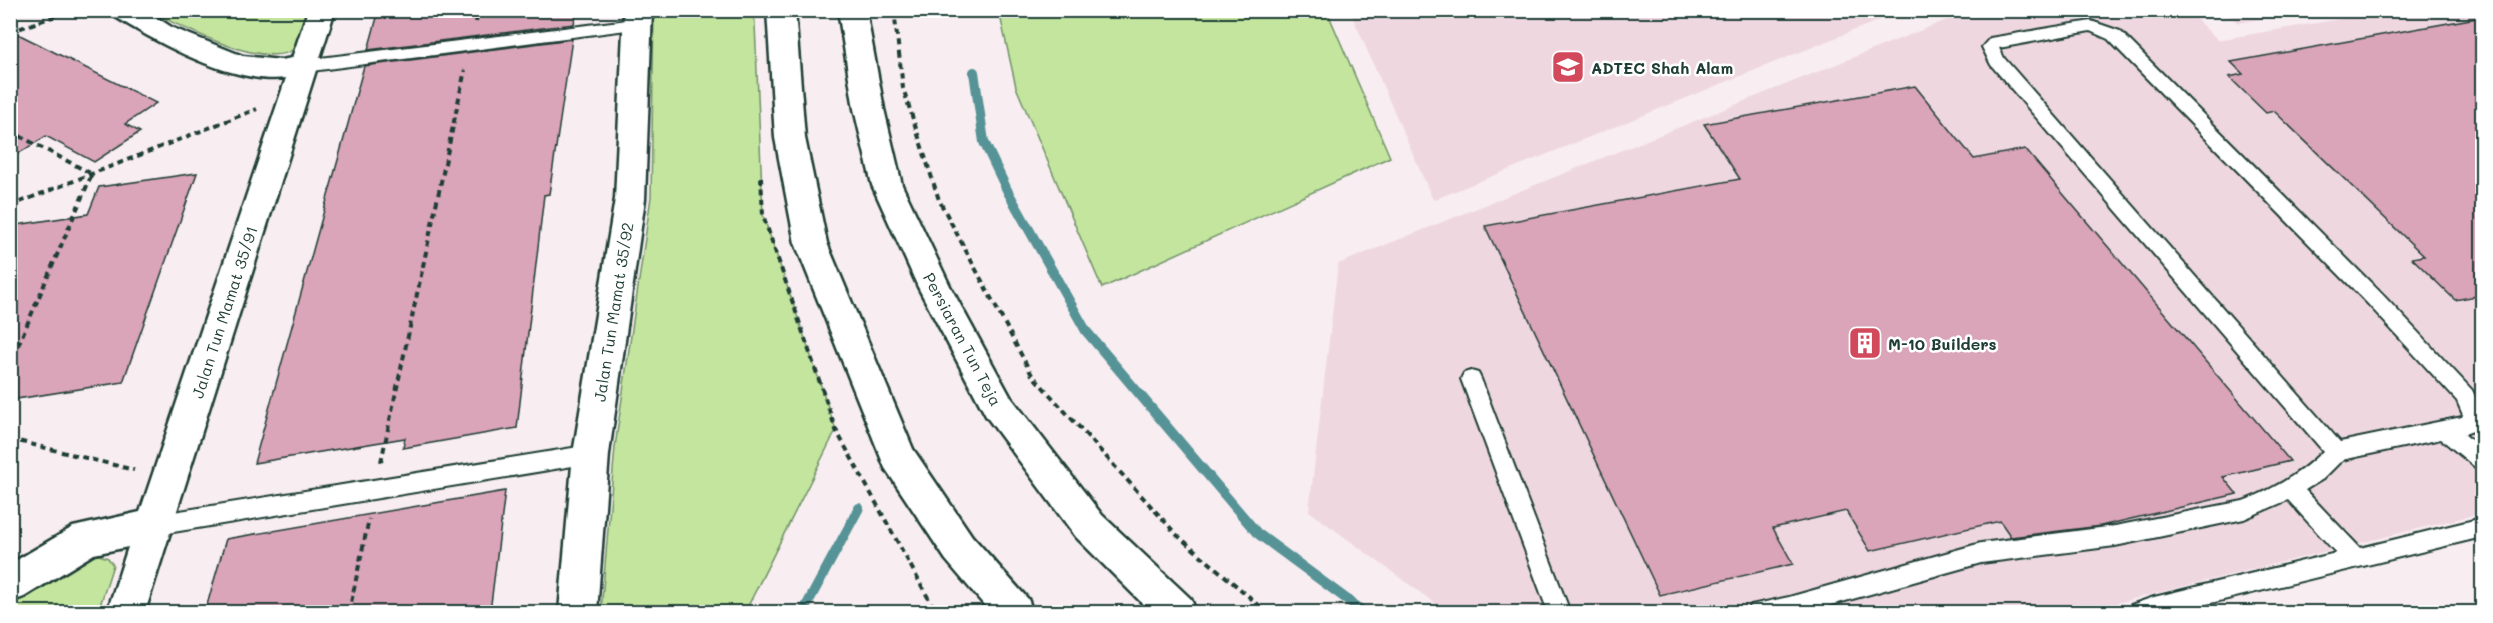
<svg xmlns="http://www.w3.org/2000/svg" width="2493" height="623" font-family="Mali,sans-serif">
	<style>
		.built { fill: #efd7e0 }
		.green { fill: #c3e59e; stroke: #719169; stroke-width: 1.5 }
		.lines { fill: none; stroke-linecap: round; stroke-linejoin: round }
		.stream { stroke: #579396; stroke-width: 10 }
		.building { fill: #daa4b9; stroke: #1f3d34; stroke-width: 1.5 }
		.lane-casing { stroke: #1f3d34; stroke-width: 4 }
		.street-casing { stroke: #1f3d34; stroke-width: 5 }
		.primary-casing { stroke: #1f3d34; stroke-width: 5 }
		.path { stroke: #1f3d34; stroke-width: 4; stroke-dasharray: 6 4.5; stroke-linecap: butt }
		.lane { fill: #fff; fill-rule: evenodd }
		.street { fill: #fff; fill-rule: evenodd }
		.primary { fill: #fff; fill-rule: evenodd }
		.labels { text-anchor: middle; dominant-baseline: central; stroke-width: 5; stroke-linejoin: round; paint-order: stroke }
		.poi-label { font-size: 16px; font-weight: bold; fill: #1f3d34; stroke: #fff; text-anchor: start }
		.street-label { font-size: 16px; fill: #1f3d34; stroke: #fff }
	</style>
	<rect width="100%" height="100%" fill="#f8edf1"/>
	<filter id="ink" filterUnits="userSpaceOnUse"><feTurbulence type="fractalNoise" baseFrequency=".0167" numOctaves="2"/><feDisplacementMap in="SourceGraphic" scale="12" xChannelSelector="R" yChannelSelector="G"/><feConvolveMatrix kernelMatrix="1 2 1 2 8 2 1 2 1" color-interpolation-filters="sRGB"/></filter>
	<g filter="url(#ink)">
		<g class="built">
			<polygon points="1350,11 1902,11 1433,200"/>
			<polygon points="1969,11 2187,11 2218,40 2387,11 2482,11 2482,513 2080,612 1447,612 1309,511 1338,264"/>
			<polygon points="2224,11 2308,11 2238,23"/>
		</g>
		<g class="green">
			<path d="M 149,11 L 310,11 C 306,22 304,41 294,49 C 266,71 176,24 149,11 Z"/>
			<polygon points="654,11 752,11 755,24 763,215 836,430 745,612 601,612 615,447 651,197"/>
			<polygon points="999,11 1327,11 1390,157 1102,288 1016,87"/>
			<polygon points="96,554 108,558 113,565 98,612 11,612 11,602 80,557"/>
		</g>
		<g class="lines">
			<g class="stream">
				<polyline points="974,72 984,142 1008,192 1086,331 1257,533 1364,612"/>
				<polyline points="803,612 859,508"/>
			</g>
		</g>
		<g class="building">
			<polygon points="379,10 576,10 574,24 368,50"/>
			<polygon points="2482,17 2482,295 2455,300 2412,258 2424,256 2274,111 2266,113 2229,77 2243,74 2231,62"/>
			<polygon points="10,30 156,103 125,124 140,132 94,162 46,136 10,159"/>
			<polygon points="572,39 549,194 544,195 517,428 403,448 405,438 254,463 364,66"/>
			<polygon points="1915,86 1974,159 2025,149 2290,461 2223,477 2237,494 2101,526 2011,537 2000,521 1870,551 1846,511 1773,528 1793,564 1660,595 1485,226 1740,179 1704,124"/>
			<polygon points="197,173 123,382 10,400 10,226 88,214 99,187"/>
			<polygon points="505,491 490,612 205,612 226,539"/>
		</g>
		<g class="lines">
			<defs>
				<g id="lane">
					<polygon points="636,19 642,20 644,24 642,28 304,72 298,70 296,66 298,62 304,60"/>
					<path d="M 2091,21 L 2120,31 L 2382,294 L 2472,390 L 2482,411 L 2482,419 L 2476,430 L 2464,434 L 2482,449 L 2482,470 L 2475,467 L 2441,439 L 2342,460 L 2323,479 L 2305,490 L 2360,548 L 2482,518 L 2482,537 L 2174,612 L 2128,612 L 2131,605 L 2154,597 L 2336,553 L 2288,500 L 2244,519 L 2115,546 L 1981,563 L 1806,612 L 1748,612 L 1751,605 L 1789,597 L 1981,543 L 2115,526 L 2243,501 C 2272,490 2300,474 2323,451 L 1991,65 L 1982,47 L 1990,38 L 1996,37 ZM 2090,31 L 2108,39 L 2368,304 L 2457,401 L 2463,415 L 2462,417 L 2340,442 L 2004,58 L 1999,48 Z"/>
					<polygon points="1471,371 1478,373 1481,379 1570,612 1548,612 1461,379 1464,373"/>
					<polygon points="591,445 598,448 602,454 598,460 591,463 155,535 147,532 144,525 147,518 155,515"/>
				</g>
				<g id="street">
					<path d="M 111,10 L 145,10 L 173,28 L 243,56 L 281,60 L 292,58 L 308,10 L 335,10 L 145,612 L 107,612 L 128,547 L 94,554 L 24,597 L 10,602 L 10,564 L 73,527 L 140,512 L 286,78 C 233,85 158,43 114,16 Z"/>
					<polygon points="624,10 652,10 645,199 609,454 597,612 559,612 573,454 615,199"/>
				</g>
				<g id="primary">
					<polygon points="767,10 795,10 805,138 827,243 913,449 972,536 1028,599 1033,612 990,612 946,560 885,468 795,243 775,138"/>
					<polygon points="838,10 866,10 884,109 902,185 950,286 1010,396 1102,515 1191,599 1196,612 1151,612 1076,537 986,416 918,287 872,185 854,109"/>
				</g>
			</defs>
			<use href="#lane" class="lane-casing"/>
			<use href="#street" class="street-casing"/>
			<use href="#primary" class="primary-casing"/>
			<g class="path">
				<polyline points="894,10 903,88 939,200 1032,375 1177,535 1267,612"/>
				<polyline points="476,22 478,10"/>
				<polyline points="10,32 72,10"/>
				<polyline points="10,131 92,174 10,364"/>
				<polyline points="761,177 763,215 836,430 936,612"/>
				<polyline points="10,206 257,109"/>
				<polyline points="10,439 134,470"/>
				<polyline points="381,462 465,70"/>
				<polyline points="349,612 369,519"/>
			</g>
			<use href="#lane" class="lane"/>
			<use href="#street" class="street"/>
			<use href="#primary" class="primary"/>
		</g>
	</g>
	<defs>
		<symbol id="school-square" viewBox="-11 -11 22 22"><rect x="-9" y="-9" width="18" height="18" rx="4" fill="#d1495b" stroke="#fff"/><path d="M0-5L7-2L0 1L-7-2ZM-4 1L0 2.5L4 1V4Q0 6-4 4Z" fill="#fff"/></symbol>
		<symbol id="building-square" viewBox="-11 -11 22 22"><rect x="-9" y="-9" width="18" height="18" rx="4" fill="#d1495b" stroke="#fff"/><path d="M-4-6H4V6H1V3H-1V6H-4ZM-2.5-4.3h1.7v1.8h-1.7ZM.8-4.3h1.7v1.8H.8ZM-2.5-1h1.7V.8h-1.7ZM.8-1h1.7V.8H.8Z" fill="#fff"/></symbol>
	</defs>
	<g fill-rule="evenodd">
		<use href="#school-square" x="1549" y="48" width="38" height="38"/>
		<use href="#building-square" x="1846" y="324" width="38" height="38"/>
	</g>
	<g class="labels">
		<g class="poi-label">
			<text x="1591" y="67">ADTEC Shah Alam</text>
			<text x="1888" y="343">M-10 Builders</text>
		</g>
		<g class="street-label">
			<text transform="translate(224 312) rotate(-72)">Jalan Tun Mamat 35/91</text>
			<text transform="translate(613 312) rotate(-81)">Jalan Tun Mamat 35/92</text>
			<text transform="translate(963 339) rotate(62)">Persiaran Tun Teja</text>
		</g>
	</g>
	<rect width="2493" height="623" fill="none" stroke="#fff" stroke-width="36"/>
	<rect x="18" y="18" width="2457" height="587" fill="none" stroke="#1f3d34" stroke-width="2" filter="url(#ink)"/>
</svg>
